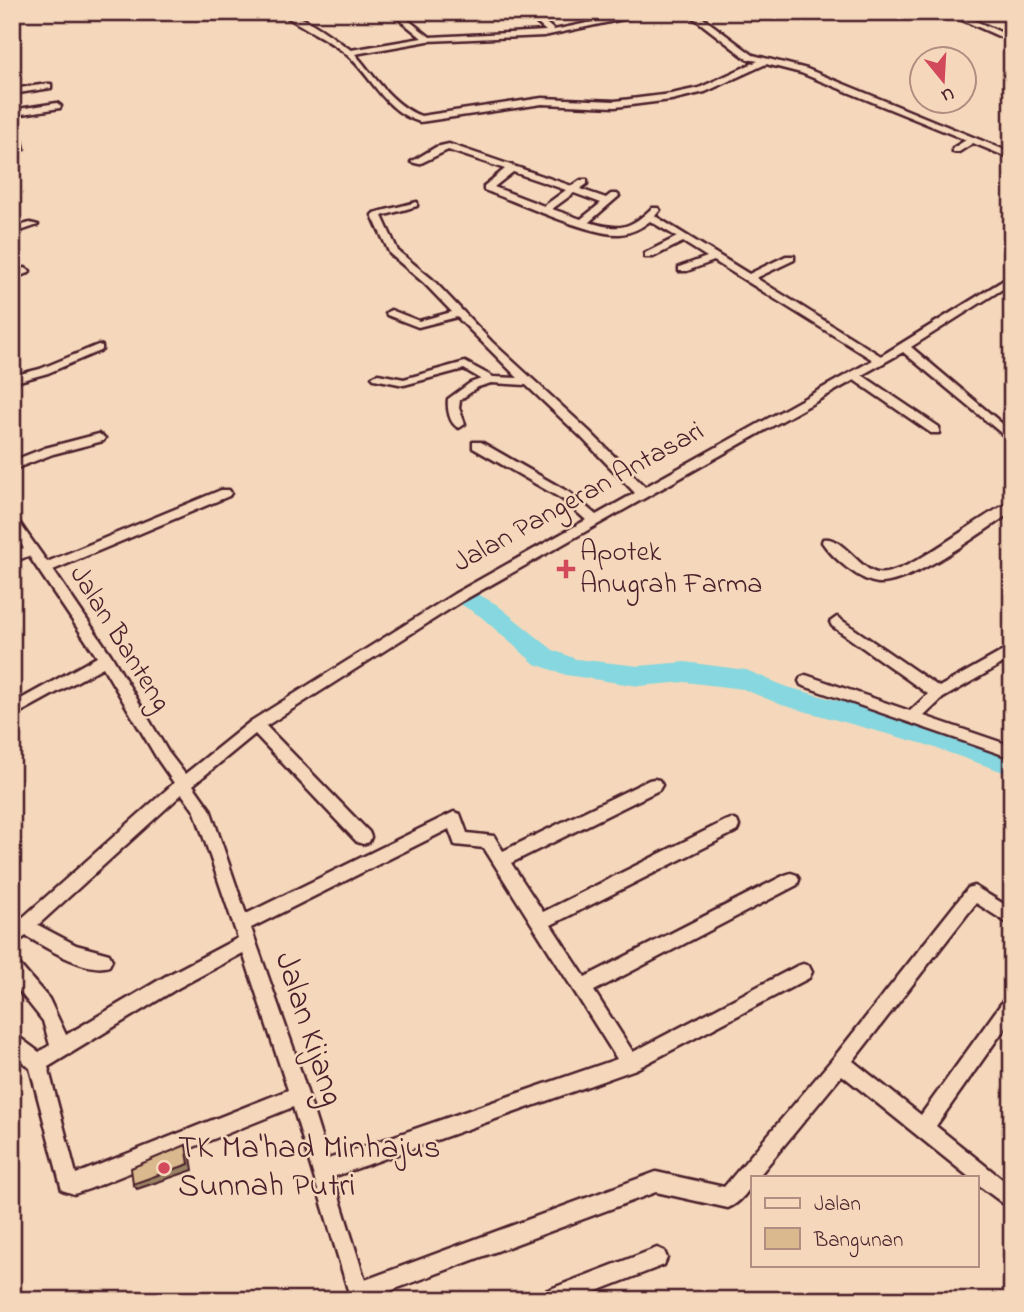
<svg xmlns="http://www.w3.org/2000/svg" width="1024" height="1312" font-family="'Indie Flower',sans-serif">
	<style>
		.lines { fill: none; stroke-linecap: round; stroke-linejoin: round }
		.river { fill: #86d7df; fill-rule: evenodd }
		.minor-casing { stroke: #4a1f2b; stroke-width: 5 }
		.minor { fill: #f5d8bb; fill-rule: evenodd }
		.shaded-wall { fill: #988263; stroke: #4a1f2b; stroke-width: 2 }
		.building { fill: #d9b98d; stroke: #4a1f2b; stroke-width: 2 }
		.poi-dot { fill: #d1495b; stroke: #f5d8bb; stroke-width: 2.5 }
		.labels { text-anchor: middle; dominant-baseline: central; stroke-width: 5; stroke-linejoin: round; paint-order: stroke }
		.street-label { font-size: 28px; fill: #4a1f2b; stroke: #f5d8bb }
		.poi-label { font-size: 28px; fill: #4a1f2b; stroke: #f5d8bb; text-anchor: start }
		.near-street-label { font-size: 33px; fill: #4a1f2b; stroke: #f5d8bb }
		.near-poi-label { font-size: 33px; fill: #4a1f2b; stroke: #f5d8bb; text-anchor: start }
	</style>
	<rect width="100%" height="100%" fill="#f5d8bb"/>
	<filter id="ink" filterUnits="userSpaceOnUse"><feTurbulence type="fractalNoise" baseFrequency=".0143" numOctaves="2"/><feDisplacementMap in="SourceGraphic" scale="14" xChannelSelector="R" yChannelSelector="G"/><feConvolveMatrix kernelMatrix="1 2 1 2 8 2 1 2 1" color-interpolation-filters="sRGB"/></filter>
	<g filter="url(#ink)">
		<g class="lines">
			<polygon class="river" points="465,587 496,604 553,650 576,659 639,666 685,662 746,670 787,687 929,725 1012,753 1012,775 924,744 782,705 743,689 685,682 639,686 566,675 535,664 480,616 457,602 453,596 457,590"/>
			<defs>
				<g id="minor">
					<path d="M 280,12 C 302,12 333,38 351,50 L 422,38 L 400,20 L 400,16 L 403,16 L 430,37 L 546,31 L 524,12 L 533,12 L 554,30 L 640,12 L 656,12 L 544,36 L 428,41 L 355,54 C 375,77 393,106 421,116 L 542,98 L 615,101 L 671,94 L 699,88 L 758,61 L 747,59 L 686,12 L 695,12 L 753,55 L 807,69 L 1012,153 L 1012,159 L 973,143 L 959,152 L 953,152 L 953,148 L 966,140 L 801,73 L 766,64 L 705,92 L 671,100 L 615,107 L 542,104 L 420,122 C 382,110 373,76 345,53 C 325,37 300,27 280,12 Z"/>
					<polygon points="944,12 955,12 1012,37 1012,42"/>
					<polygon points="48,84 51,84 51,88 12,94 12,89"/>
					<polygon points="57,103 61,106 60,108 16,115 24,149 17,151 12,134 12,110"/>
					<path d="M 449,144 L 572,186 L 581,180 L 587,180 L 587,184 L 580,189 L 606,198 L 611,194 L 617,194 L 619,196 L 589,222 C 619,231 629,230 652,208 L 658,208 L 660,210 L 655,216 L 749,274 L 786,256 L 794,256 L 794,260 L 756,278 L 881,356 L 1012,275 L 1012,283 L 911,347 L 1012,432 L 1012,442 L 903,352 L 862,375 L 939,427 L 939,433 L 931,433 L 854,380 L 464,600 L 266,726 L 369,832 L 371,837 L 369,842 L 363,844 L 357,842 L 255,734 L 193,785 L 210,809 L 246,914 L 454,812 L 460,814 L 467,833 L 494,836 L 503,851 L 649,780 L 654,779 L 659,780 L 662,785 L 659,790 L 511,863 L 543,912 L 725,821 L 731,819 L 737,821 L 739,826 L 737,831 L 551,925 L 585,977 L 785,875 L 791,873 L 797,875 L 799,880 L 797,885 L 594,991 L 633,1052 L 797,966 L 803,964 L 809,966 L 812,972 L 809,978 L 636,1069 L 333,1177 L 365,1280 L 656,1172 L 724,1187 L 835,1056 L 968,888 L 974,886 L 1012,909 L 1012,926 L 976,903 L 853,1061 L 921,1115 L 1006,997 L 1012,995 L 1012,1018 L 936,1126 L 1012,1187 L 1012,1210 L 977,1184 L 977,1177 L 969,1177 L 842,1075 L 758,1177 L 753,1177 C 753,1189 738,1204 728,1208 L 656,1192 L 371,1298 L 371,1300 L 351,1300 L 293,1107 L 89,1189 L 74,1194 L 62,1190 L 30,1068 L 12,1053 L 12,1032 L 39,1052 L 50,1045 L 43,1021 L 12,982 L 12,961 L 18,963 L 49,999 L 66,1035 L 166,976 L 238,938 L 195,812 L 182,794 L 38,925 L 76,945 L 109,954 L 112,960 L 109,966 C 87,974 45,947 26,936 L 12,946 L 12,927 L 174,783 L 158,760 L 103,667 L 12,717 L 12,704 L 97,657 L 29,556 L 12,562 L 12,552 L 24,548 L 12,531 L 12,517 L 16,518 L 47,562 L 221,490 L 229,490 L 231,493 L 229,496 L 53,570 L 111,655 L 168,752 L 185,774 L 251,721 L 454,594 L 586,520 L 562,499 L 473,448 L 473,442 L 481,442 L 570,493 L 596,515 L 635,493 L 581,437 L 526,385 L 491,383 L 478,387 L 460,400 L 459,408 L 465,424 L 459,428 C 449,424 447,408 448,399 L 470,383 L 481,379 L 464,369 L 404,385 L 374,379 L 372,377 L 378,374 L 404,379 L 465,362 L 493,377 L 518,378 L 457,317 L 418,327 L 387,315 L 386,313 L 391,310 L 419,321 L 452,312 L 424,283 L 390,254 L 372,215 L 374,213 L 417,202 L 417,206 L 382,216 L 398,251 L 432,279 L 492,342 L 589,431 L 645,487 L 873,360 L 714,261 L 687,271 L 679,271 L 679,267 L 707,257 L 683,242 L 653,257 L 645,257 L 645,253 L 677,237 L 650,221 C 641,228 632,233 620,234 C 590,236 515,201 484,190 L 484,186 L 505,169 L 448,150 L 419,164 L 411,162 L 436,147 ZM 513,172 L 566,190 L 544,206 L 494,187 ZM 574,193 L 601,203 L 581,219 L 552,209 ZM 449,829 L 455,845 L 484,848 L 617,1059 L 328,1159 L 293,1047 L 251,928 ZM 243,953 L 288,1090 L 76,1174 L 48,1067 L 178,988 Z"/>
					<polygon points="30,223 38,225 12,234 12,228"/>
					<polygon points="25,268 30,271 29,273 12,278 12,272"/>
					<polygon points="98,345 102,346 102,350 48,373 12,383 12,376 40,369"/>
					<polygon points="99,434 105,438 103,441 53,454 12,470 12,461 45,448"/>
					<path d="M 1012,502 L 1012,512 C 983,531 911,585 878,583 C 859,581 832,557 822,542 L 823,539 C 841,535 859,569 877,573 C 906,579 982,512 1012,502 Z"/>
					<polygon points="837,617 939,687 1012,646 1012,658 943,698 924,716 1012,746 1012,758 801,685 799,681 801,677 806,675 910,711 928,694 832,626 830,622"/>
					<polygon points="657,1248 664,1251 667,1258 664,1265 574,1300 537,1300 540,1293"/>
				</g>
			</defs>
			<use href="#minor" class="minor-casing"/>
			<use href="#minor" class="minor"/>
		</g>
		<polygon class="shaded-wall" points="186,1145 190,1151 193,1170 137,1189 133,1184"/>
		<polygon class="building" points="186,1145 189,1164 133,1184 131,1168"/>
	</g>
	<g class="poi-dot">
		<path d="M562.5 558.5h7v7h7v7h-7v7h-7v-7h-7v-7h7z"/>
		<circle cx="164" cy="1168" r="7"/>
	</g>
	<g class="labels">
		<g class="street-label">
			<text transform="translate(579 498) rotate(-29)">Jalan Pangeran Antasari</text>
			<text transform="translate(119 639) rotate(58)">Jalan Banteng</text>
		</g>
		<g class="poi-label">
			<text x="580" y="553">Apotek<tspan x="580" dy="32">Anugrah Farma</tspan></text>
		</g>
		<g class="near-street-label">
			<text transform="translate(308 1029) rotate(72)">Jalan Kijang</text>
		</g>
		<g class="near-poi-label">
			<text x="178" y="1149">TK Ma'had Minhajus<tspan x="178" dy="38">Sunnah Putri</tspan></text>
		</g>
	</g>
	<rect width="1024" height="1312" fill="none" stroke="#f5d8bb" stroke-width="42"/>
	<rect x="21" y="21" width="982" height="1270" fill="none" stroke="#4a1f2b" stroke-width="2.5" filter="url(#ink)"/>
	<rect x="751" y="1176" width="228" height="91" fill="#f5d8bb" stroke="#b18e81" stroke-width="2"/>
	<rect x="765" y="1198" width="35" height="10" fill="#f5d8bb" stroke="#b18e81" stroke-width="2"/>
	<text x="814" y="1210" font-size="21" fill="#4a1f2b">Jalan</text>
	<rect x="765" y="1228" width="35" height="21" fill="#d9b98d" stroke="#b18e81" stroke-width="2"/>
	<text x="814" y="1246" font-size="21" fill="#4a1f2b">Bangunan</text>
	<g transform="translate(943 80) rotate(162)"><circle r="33" fill="#f5d8bb" stroke="#b18e81" stroke-width="2"/>
	<path d="M0-5L12 26L0 18L-12 26Z" fill="#d1495b"/>
	<text y="-10" font-size="19" font-weight="bold" text-anchor="middle" fill="#4a1f2b">U</text>
	</g>
</svg>
